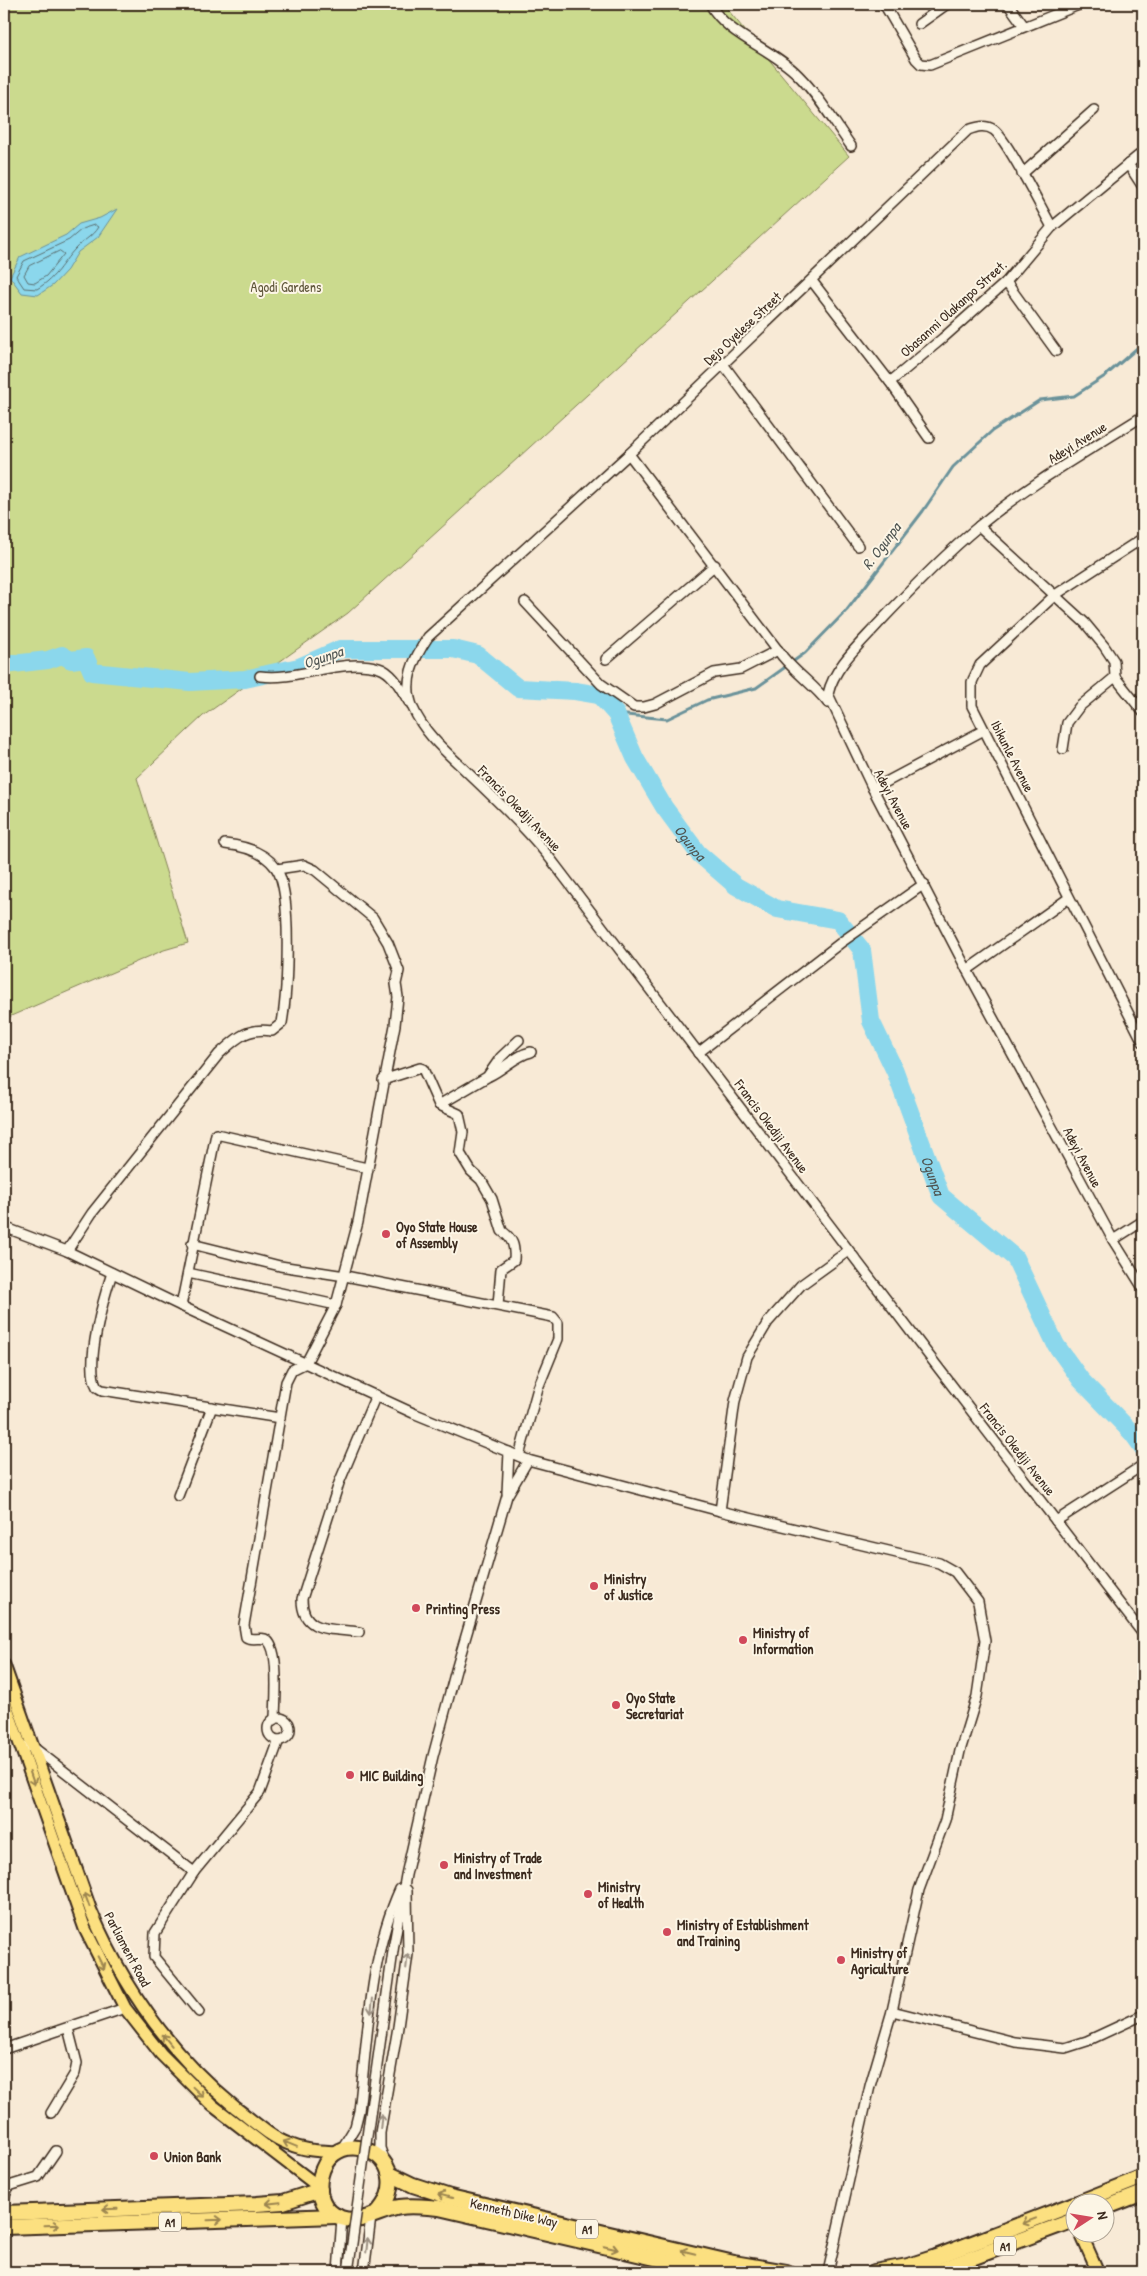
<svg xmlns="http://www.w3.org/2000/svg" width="1147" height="2276" font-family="'Patrick Hand',sans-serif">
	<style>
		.green { fill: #cbda8e; stroke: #838256 }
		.water { fill: #8bd7ec; stroke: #6b929a }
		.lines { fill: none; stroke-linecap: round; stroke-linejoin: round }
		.shore { stroke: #5b6f70; stroke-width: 1 }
		.stream { stroke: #6b929a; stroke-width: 3 }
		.river { stroke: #8bd7ec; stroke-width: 18 }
		.minor-casing { stroke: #3b2a1e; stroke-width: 12 }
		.major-casing { stroke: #3b2a1e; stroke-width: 15 }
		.highway-casing { stroke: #3b2a1e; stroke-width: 18 }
		.minor { stroke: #fcf5e5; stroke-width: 9 }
		.major { stroke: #fce080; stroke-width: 11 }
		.highway { stroke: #fce080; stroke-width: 14 }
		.minor-bridge-casing { stroke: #3b2a1e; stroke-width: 12; stroke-linecap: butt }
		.minor-bridge { stroke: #fcf5e5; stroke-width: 9 }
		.oneway { stroke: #9c854f }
		.oneway2 { stroke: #9c9082 }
		.poi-dot { fill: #d1495b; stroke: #fcf5e5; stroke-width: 2 }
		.labels { text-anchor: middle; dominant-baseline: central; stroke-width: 4; stroke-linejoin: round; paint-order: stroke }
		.shield { fill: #fcf5e5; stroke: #75675a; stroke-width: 1 }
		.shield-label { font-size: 12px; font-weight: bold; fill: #3b2a1e }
		.park-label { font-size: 14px; fill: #5f563a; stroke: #fcf5e5 }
		.street-label { font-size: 14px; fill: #3b2a1e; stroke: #fcf5e5 }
		.poi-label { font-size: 14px; font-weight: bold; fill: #3b2a1e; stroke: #fcf5e5; text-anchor: start }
		.water-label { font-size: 15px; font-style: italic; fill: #4f5552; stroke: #fcf5e5 }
	</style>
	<rect width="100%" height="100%" fill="#f8ead6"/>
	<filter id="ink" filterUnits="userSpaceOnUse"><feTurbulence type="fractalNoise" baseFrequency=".02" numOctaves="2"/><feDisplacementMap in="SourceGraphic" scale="10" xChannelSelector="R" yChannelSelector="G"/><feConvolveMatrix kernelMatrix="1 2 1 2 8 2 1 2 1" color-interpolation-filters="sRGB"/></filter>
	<g filter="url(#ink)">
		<polygon class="green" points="4,4 723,4 849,156 348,613 203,716 137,778 188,943 164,950 4,1019"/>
		<polygon class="water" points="117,209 98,237 78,252 67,270 53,285 38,295 22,293 10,277 20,257 66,235 79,224 100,218"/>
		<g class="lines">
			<g class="shore">
				<path d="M 95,225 L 98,227 C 92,237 82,241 75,249 C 60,265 58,276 37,289 L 24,288 L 16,276 L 24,261 L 69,240 L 82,229 Z"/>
				<polygon points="60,251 64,254 46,276 35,283 28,282 24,275 29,266"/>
			</g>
			<polyline class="stream" points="616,714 667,719 707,700 756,688 805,653 847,610 923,511 953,467 992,431 1040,400 1074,396 1105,376 1143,343"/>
			<path class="river" id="s1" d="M 4,665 L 48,660 L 62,655 L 71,660 L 86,658 L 92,672 L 190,682 L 245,679 L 299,667 L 340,649 L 453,649 L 478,655 L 518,688 L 575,691 L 599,695 L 616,714 L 635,758 L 664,807 L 698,853 L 736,886 L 777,909 L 838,920 L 862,950 L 871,1021 L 895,1071 L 941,1196 L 1015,1258 L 1056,1345 L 1081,1380 L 1133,1434 L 1143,1448"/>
			<defs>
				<g id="minor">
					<path d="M 710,4 C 727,36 772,48 798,75 C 819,96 834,122 851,146"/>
					<polyline points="884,4 916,59 921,64 930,65 1081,4"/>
					<polyline points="1008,4 1024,26"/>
					<polyline points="919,24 947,4"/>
					<polyline points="1128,164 1143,187"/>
					<polyline points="1022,174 1094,110"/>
					<path d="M 1052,227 C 1041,208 1008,141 994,130 C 985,124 976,127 968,130 L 629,454 L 428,637 C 414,658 402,682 413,708 C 424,733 445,751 465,770 C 496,800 530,831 556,866 C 751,1123 946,1379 1143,1634"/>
					<polyline points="812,281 890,382 929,438"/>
					<polyline points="1006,282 1056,351"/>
					<polyline points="723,364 858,546"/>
					<polyline points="890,382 943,338 1006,282 1052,227 1143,152"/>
					<path d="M 1143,416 C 1088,451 1029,484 979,526 C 943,556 910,590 878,624 C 860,644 834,667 828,694 L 873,789 L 967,970 L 1113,1240 L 1143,1288"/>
					<path d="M 629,454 L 783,657 C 797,674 815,686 828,703"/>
					<polyline points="979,526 1085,623 1104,646 1114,661 1115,677 1143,712"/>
					<polyline points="1143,538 1055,595 980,665 972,682 972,706 1143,1042"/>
					<polyline points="525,602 601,684 634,707 644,707 655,704 714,673 741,669 778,650"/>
					<polyline points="606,659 715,565"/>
					<path d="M 260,676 C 299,681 341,657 379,668 C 393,672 402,691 409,702"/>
					<polyline points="1063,749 1067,723 1079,707 1115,677"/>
					<polyline points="873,789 984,730"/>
					<polyline points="967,970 1069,898"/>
					<polyline points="698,1053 843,941 924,884"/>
					<path d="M 489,1076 C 504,1069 516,1055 531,1052"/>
					<path d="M 383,1080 L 420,1068 L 423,1069 L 439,1105 L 459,1114 L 463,1132 L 460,1153 L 471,1171 L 481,1180 L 492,1199 L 502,1231 C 513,1239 515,1246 514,1260 L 501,1269 L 498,1305"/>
					<polyline points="439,1105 487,1077 501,1057 519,1040"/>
					<polyline points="4,1227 67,1251 181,1306 413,1413 528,1460 720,1511 939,1563 955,1572 978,1602 985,1641 977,1696 960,1751 945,1820 919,1890 892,2011 870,2086 828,2272"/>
					<polyline points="1113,1240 1143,1221"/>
					<polyline points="192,1244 280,1266 345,1276 553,1317 558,1323 558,1339 538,1388 519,1456"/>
					<path d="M 67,1251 L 92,1213 L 219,1054 C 237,1038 247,1027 272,1031 L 282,1023 C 287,993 293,892 276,868 C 264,851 244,846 225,844"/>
					<path d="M 112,1273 C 104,1297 84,1365 97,1387 L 102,1390 L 280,1418"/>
					<polyline points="188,1273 336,1305"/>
					<polyline points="181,1306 216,1134 367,1168"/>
					<polyline points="507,1493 509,1452"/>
					<polyline points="178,1496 212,1407"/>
					<polyline points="720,1511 735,1401 747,1357 768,1322 801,1285 848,1251"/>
					<polyline points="1056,1521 1143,1465"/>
					<path d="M 359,1632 C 333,1628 302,1634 302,1599 L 339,1483 L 376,1395"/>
					<circle cx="279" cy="1729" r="11"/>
					<path d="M 275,1719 C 275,1704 281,1646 265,1639 C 259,1637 252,1641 246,1637 L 244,1625 L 286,1382 L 292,1370 L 306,1363 L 336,1305 L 358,1222 L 395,1025 L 398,997 L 396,984 L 399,971 L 388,943 L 373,918 L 315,870 L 304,865 L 277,869"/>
					<polyline points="21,1746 33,1747 194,1872"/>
					<polyline points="394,1944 406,1875 433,1756 456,1670 507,1496 528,1460"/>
					<polyline points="892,2011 1015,2042 1065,2048 1087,2041 1143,2015"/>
					<polyline points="199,2012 154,1957 155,1933 194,1872 260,1792 279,1740"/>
					<polyline points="4,2049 125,2008"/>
					<polyline points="51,2113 75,2073 77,2063 68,2028"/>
					<path d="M 341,2150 L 355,2127 L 359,2111 C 368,2037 369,1957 400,1889"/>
					<polyline points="385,2162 380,2148 380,2133 398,2027 408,1954 407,1890"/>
					<polyline points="4,2198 9,2186 38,2177 56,2151"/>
					<polyline points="338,2272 342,2218"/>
					<polyline points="364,2272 371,2217"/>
				</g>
				<g id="major">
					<path d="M 4,1665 L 91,1911 C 124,1989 171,2055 236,2108 C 253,2121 270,2137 289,2144 C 305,2151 321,2151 338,2152"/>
					<polyline points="4,1699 85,1929 125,2008 161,2054 212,2105 319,2187"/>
					<polyline points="1081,2234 1098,2272"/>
				</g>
				<g id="highway">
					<polyline points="390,2174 413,2185 450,2197 734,2263 787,2272"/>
					<polyline points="1075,2204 1143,2177"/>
					<polyline points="1104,2208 1143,2193"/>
					<polyline points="4,2213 257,2204 283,2202 320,2190"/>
					<path d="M 376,2214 C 400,2191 394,2155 359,2148 C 318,2141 304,2205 341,2218 C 362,2225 380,2210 400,2207 C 413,2205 426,2207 439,2208 L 715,2272"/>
					<polyline points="4,2227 337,2216"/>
					<polyline points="874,2272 908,2266 936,2257 1074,2204"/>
					<polyline points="934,2272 1074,2220"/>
				</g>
			</defs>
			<use href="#minor" class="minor-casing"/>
			<use href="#major" class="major-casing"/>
			<use href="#highway" class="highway-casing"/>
			<use href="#minor" class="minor"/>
			<use href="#major" class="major"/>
			<use href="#highway" class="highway"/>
			<defs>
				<polyline id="minor-bridge" points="348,2272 394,1944"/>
			</defs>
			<use href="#minor-bridge" class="minor-bridge-casing"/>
			<use href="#minor-bridge" class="minor-bridge"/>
		</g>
		<defs><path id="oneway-shaft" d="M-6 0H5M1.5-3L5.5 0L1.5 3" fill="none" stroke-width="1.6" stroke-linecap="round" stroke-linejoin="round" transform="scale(1.25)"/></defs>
		<g class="oneway">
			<use href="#oneway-shaft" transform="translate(32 1778) rotate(71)"/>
			<use href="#oneway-shaft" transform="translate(87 1900) rotate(-110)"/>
			<use href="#oneway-shaft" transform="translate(101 1963) rotate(63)"/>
			<use href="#oneway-shaft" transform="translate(167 2040) rotate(-129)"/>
			<use href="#oneway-shaft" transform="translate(198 2092) rotate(43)"/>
			<use href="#oneway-shaft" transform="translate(290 2144) rotate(-158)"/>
			<use href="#oneway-shaft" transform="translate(445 2196) rotate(-165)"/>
			<use href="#oneway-shaft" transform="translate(273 2203) rotate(174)"/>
			<use href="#oneway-shaft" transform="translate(110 2209) rotate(178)"/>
			<use href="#oneway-shaft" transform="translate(215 2220) rotate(-2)"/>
			<use href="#oneway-shaft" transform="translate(1029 2221) rotate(159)"/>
			<use href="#oneway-shaft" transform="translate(52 2225) rotate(-2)"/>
			<use href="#oneway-shaft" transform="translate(611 2248) rotate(13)"/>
			<use href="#oneway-shaft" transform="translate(688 2252) rotate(-167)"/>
		</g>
		<g class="oneway2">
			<use href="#oneway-shaft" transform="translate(407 1961) rotate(-84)"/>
			<use href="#oneway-shaft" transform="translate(372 2006) rotate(97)"/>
			<use href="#oneway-shaft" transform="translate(381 2121) rotate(-84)"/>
			<use href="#oneway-shaft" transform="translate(367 2245) rotate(-84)"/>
		</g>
	</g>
	<g class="poi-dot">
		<circle cx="386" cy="1234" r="5"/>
		<circle cx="594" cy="1586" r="5"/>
		<circle cx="416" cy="1608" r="5"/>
		<circle cx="743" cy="1640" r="5"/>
		<circle cx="616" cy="1705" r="5"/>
		<circle cx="350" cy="1775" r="5"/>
		<circle cx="444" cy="1865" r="5"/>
		<circle cx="588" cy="1894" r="5"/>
		<circle cx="667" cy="1932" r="5"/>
		<circle cx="841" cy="1960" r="5"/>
		<circle cx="154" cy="2156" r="5"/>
	</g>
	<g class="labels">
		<g class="shield">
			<rect x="159" y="2212.5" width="22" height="19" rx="4"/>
			<rect x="576" y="2219.5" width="22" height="19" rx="4"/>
			<rect x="994" y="2236.5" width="22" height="19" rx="4"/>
		</g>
		<g class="shield-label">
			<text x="170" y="2222">A1</text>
			<text x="587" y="2229">A1</text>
			<text x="1005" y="2246">A1</text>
		</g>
		<g class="park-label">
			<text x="286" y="286">Agodi Gardens</text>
		</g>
		<g class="street-label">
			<text transform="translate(953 308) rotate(-42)">Obasanmi Olakanpo Street.</text>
			<text transform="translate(742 328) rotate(-43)">Dejo Oyelese Street</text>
			<text transform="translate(1077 442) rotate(-32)">Adeyi Avenue</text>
			<text transform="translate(1013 756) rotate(63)">Ibikunle Avenue</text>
			<text transform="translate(894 799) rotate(62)">Adeyi Avenue</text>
			<text transform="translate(520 808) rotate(46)">Francis Okediji Avenue</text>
			<text transform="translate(772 1126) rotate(53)">Francis Okediji Avenue</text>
			<text transform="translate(1083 1157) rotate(62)">Adeyi Avenue</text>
			<text transform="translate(1018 1449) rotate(52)">Francis Okediji Avenue</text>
			<text transform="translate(128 1949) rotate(62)">Parliament Road</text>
			<text transform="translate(514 2212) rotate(13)">Kenneth Dike Way</text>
		</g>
		<g class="poi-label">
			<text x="396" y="1226">Oyo State House<tspan x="396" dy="16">of Assembly</tspan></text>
			<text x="604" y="1578">Ministry<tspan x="604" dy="16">of Justice</tspan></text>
			<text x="426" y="1608">Printing Press</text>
			<text x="753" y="1632">Ministry of<tspan x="753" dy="16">Information</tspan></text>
			<text x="626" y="1697">Oyo State<tspan x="626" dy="16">Secretariat</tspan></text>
			<text x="360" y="1775">MIC Building</text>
			<text x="454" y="1857">Ministry of Trade<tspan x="454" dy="16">and Investment</tspan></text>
			<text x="598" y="1886">Ministry<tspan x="598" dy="16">of Health</tspan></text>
			<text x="677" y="1924">Ministry of Establishment<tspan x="677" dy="16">and Training</tspan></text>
			<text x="851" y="1952">Ministry of<tspan x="851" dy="16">Agriculture</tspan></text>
			<text x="164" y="2156">Union Bank</text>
		</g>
		<g class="water-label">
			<text transform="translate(881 546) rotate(-53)">R. Ogunpa</text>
			<text transform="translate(323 657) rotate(-19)">Ogunpa</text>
			<text stroke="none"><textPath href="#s1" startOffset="800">Ogunpa</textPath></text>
			<text stroke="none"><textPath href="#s1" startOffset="1249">Ogunpa</textPath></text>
		</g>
	</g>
	<rect width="1147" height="2276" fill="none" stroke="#fcf5e5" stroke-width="20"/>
	<rect x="10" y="10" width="1127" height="2256" fill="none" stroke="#3b2a1e" stroke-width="2" filter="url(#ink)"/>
	<g transform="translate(1090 2218) rotate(78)"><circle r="24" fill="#fcf5e5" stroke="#afa495"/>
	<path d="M0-4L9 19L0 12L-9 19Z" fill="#d1495b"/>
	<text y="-8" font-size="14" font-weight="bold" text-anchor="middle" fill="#3b2a1e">N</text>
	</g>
</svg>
